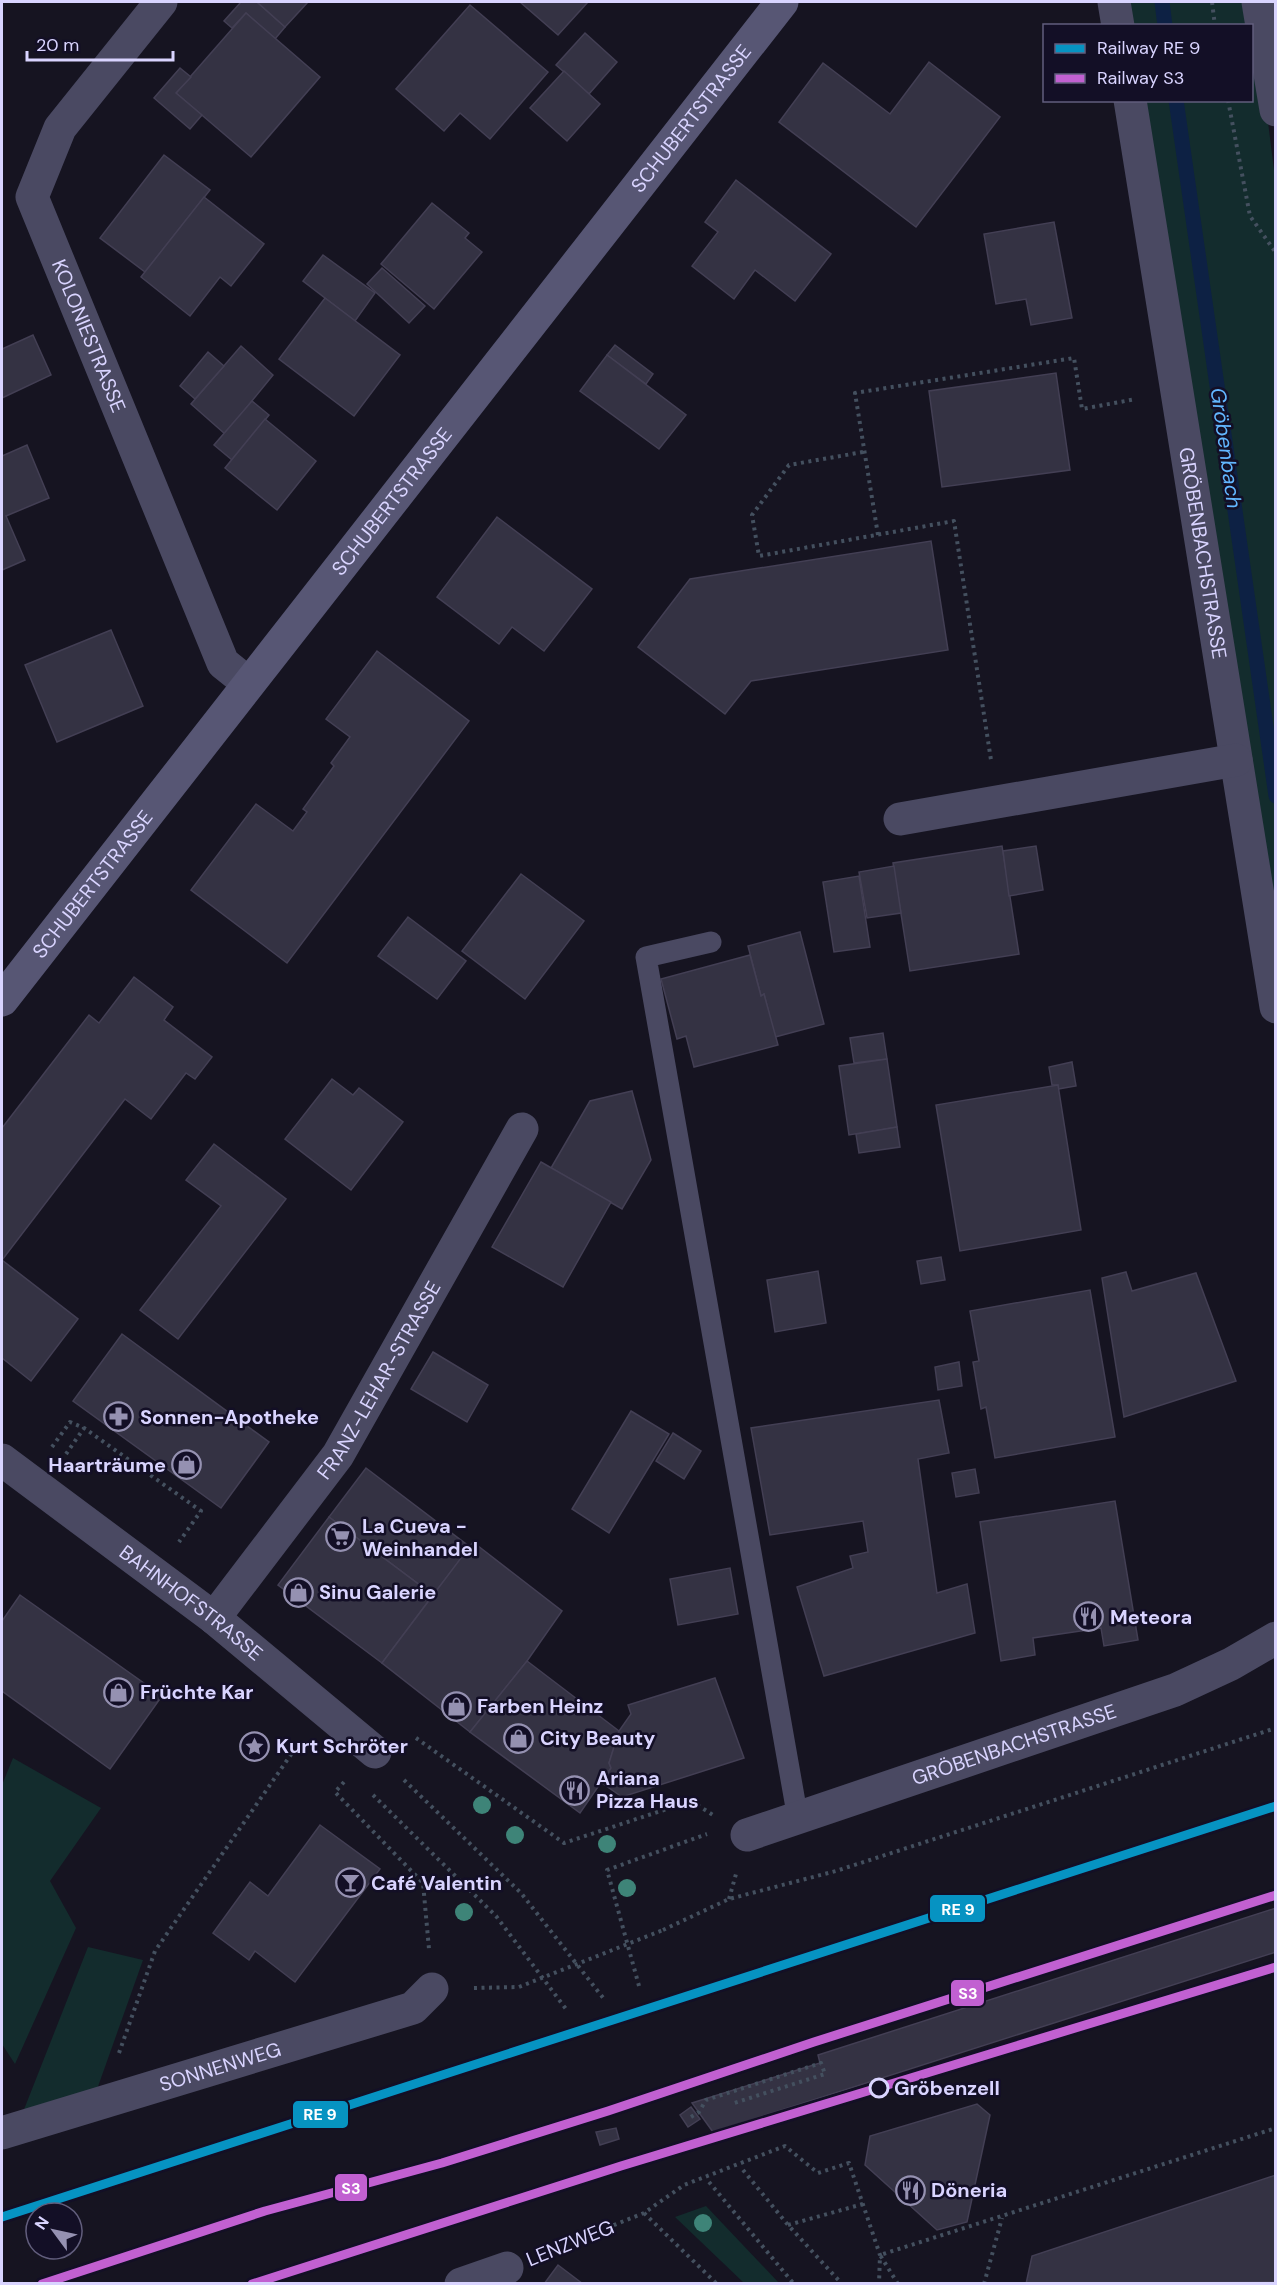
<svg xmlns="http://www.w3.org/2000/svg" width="1277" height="2285" font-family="'DM Sans',sans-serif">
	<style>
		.green { fill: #132c2d }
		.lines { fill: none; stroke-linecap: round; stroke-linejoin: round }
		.stream { stroke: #0d2144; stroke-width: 15 }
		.building { fill: #343243; stroke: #433f54; stroke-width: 1.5 }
		.path { stroke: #44505f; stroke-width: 4; stroke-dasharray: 3 4.5; stroke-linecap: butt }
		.lane { stroke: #4a4962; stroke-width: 21 }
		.street { stroke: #4a4962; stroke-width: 33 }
		.secondary { stroke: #575674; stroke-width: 33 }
		.path-bridge { stroke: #44505f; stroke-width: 4; stroke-dasharray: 3 4.5; stroke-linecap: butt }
		.rail-1-casing { stroke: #130f26; stroke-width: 14 }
		.rail-2-casing { stroke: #130f26; stroke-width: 14 }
		.rail-1 { stroke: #0693c2; stroke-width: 9 }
		.rail-2 { stroke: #c160d1; stroke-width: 9 }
		.tree { fill: #3e8478 }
		.stop-dot { fill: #130f26; stroke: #d9d4ff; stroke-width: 3 }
		.labels { text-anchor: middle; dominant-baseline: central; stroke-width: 5; stroke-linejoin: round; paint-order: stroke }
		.street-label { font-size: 20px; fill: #d9d4ff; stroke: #130f26 }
		.poi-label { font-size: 20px; font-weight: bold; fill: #d9d4ff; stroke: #130f26; text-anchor: start }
		.stop-label { font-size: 20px; font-weight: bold; fill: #d9d4ff; stroke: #130f26; text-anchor: start }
		.water-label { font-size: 21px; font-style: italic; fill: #62b6ff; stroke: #130f26 }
		.line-badge { stroke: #130f26; stroke-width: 2 }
		.badge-label { font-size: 16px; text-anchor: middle; font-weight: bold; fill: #fff }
	</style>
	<rect width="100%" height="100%" fill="#161421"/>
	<g class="green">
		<polygon points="1127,2 1253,2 1276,186 1275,941 1142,101 1252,100 1252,26 1130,25"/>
		<polygon points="13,1758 101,1808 50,1881 76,1928 15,2064 2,2044 2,1785"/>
		<polygon points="88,1947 143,1960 95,2095 23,2112"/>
		<polygon points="706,2206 779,2283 744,2283 675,2217"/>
	</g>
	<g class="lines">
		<g class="stream">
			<polyline points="1162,2 1165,26"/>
			<polyline points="1176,100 1276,796"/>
		</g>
	</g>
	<g class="building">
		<polygon points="241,2 257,2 285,27 275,39 246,13 232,28 224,21"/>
		<polygon points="257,2 308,2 285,27"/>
		<polygon points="520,2 588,2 558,35"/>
		<polygon points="470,5 548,72 490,139 460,113 444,131 396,89"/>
		<polygon points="246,13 320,77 251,157 176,93"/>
		<polygon points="585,33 617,62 589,94 556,65"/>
		<polygon points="929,62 1000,117 916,227 779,122 823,63 890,114"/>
		<polygon points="180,68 191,77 176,93 202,115 190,129 154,98"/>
		<polygon points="564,71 600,104 567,141 530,108"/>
		<polygon points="164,155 210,190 145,272 100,238"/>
		<polygon points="736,180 831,254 795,301 755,270 734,299 692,266 718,232 705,222"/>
		<polygon points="204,197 264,244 231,286 220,277 190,316 141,277"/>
		<polygon points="432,203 469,233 465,238 482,252 434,309 381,264"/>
		<polygon points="1054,222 1072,318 1031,325 1026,299 996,304 984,234"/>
		<polygon points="323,255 375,293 355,321 303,281"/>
		<polygon points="382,268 425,306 409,323 367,284"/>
		<polygon points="325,298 400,355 354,416 279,359"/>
		<polygon points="33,335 51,375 2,398 2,349"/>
		<polygon points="615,345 653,374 646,384 607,355"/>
		<polygon points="241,346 273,375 225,434 191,404"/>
		<polygon points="208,352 224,366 195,399 180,386"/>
		<polygon points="607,355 686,415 659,449 580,391"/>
		<polygon points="1056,373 1070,470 942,487 929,391"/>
		<polygon points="252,401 269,415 232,460 214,445"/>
		<polygon points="265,419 316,461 277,510 225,468"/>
		<polygon points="27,445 49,498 6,516 25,560 2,570 2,456"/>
		<polygon points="497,517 592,589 544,651 512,627 499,644 437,597"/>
		<polygon points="931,541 948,650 751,681 725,714 638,647 690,579"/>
		<polygon points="111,630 143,706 57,742 25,665"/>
		<polygon points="377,651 469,721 287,963 191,890 256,804 293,831 307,812 303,809 334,766 331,763 350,737 326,719"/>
		<polygon points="1002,846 1019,954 910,971 893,863"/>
		<polygon points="1036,846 1043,890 1009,896 1003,851"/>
		<polygon points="894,866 901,913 867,918 859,872"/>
		<polygon points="521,874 584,921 525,999 462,951"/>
		<polygon points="859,876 870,947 834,952 823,882"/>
		<polygon points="408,917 466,961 437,999 378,956"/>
		<polygon points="800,932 824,1024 775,1037 764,994 761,996 748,946"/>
		<polygon points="750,955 761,996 764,994 778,1045 694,1067 686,1036 677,1039 661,979"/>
		<polygon points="134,977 173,1007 164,1020 212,1057 195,1079 186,1073 151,1119 125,1099 2,1260 78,1319 31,1381 2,1358 2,1128 89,1015 99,1023"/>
		<polygon points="883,1033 887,1059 854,1063 850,1038"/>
		<polygon points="887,1059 897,1127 849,1135 839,1066"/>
		<polygon points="1072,1062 1076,1086 1058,1089 1058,1085 1052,1085 1049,1067"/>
		<polygon points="332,1079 353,1095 359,1088 403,1122 351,1190 285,1139"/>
		<polygon points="1058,1085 1081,1230 960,1251 936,1105"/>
		<polygon points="632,1091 651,1160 622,1209 551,1168 590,1101"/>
		<polygon points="897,1127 900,1147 859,1153 856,1134"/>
		<polygon points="214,1144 286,1199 178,1339 140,1310 221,1206 186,1180"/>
		<polygon points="541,1162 611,1202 563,1287 492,1247"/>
		<polygon points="941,1257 945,1280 921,1284 917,1261"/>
		<polygon points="818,1271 826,1323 775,1332 767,1280"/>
		<polygon points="1126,1272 1132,1291 1196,1273 1236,1381 1124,1417 1102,1278"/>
		<polygon points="1090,1290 1115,1437 995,1458 986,1407 981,1409 973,1362 979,1361 970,1311"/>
		<polygon points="122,1334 269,1442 221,1508 73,1401"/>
		<polygon points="433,1352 488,1385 467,1422 411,1389"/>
		<polygon points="959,1362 962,1386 938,1390 935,1367"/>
		<polygon points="939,1400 949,1453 918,1459 937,1593 967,1584 975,1633 824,1676 797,1587 853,1568 850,1556 868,1552 863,1521 770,1535 751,1428"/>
		<polygon points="631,1411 669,1434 609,1533 572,1509"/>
		<polygon points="673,1433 701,1451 684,1479 656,1461"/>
		<polygon points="366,1468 470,1547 433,1595 329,1517"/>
		<polygon points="975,1469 979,1493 956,1497 952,1473"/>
		<polygon points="1115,1501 1138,1640 1104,1646 1101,1628 1033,1638 1035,1655 1001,1661 980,1522"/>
		<polygon points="329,1517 433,1595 382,1663 278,1585"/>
		<polygon points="473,1542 562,1611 527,1661 470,1732 382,1663"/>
		<polygon points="730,1568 738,1614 678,1625 670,1579"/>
		<polygon points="20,1595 162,1696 110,1769 2,1691 2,1621"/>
		<polygon points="527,1661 619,1731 609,1763 611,1768 580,1813 470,1732"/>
		<polygon points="715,1678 744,1758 622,1797 602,1783 611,1768 609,1763 619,1731 631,1714 628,1705"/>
		<polygon points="320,1825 380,1869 295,1982 255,1951 249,1960 213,1933 250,1882 268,1896"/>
		<polygon points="1276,1908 1276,1952 713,2132 692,2103 820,2063 818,2055"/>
		<polygon points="977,2104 990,2115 967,2222 937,2230 865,2165 870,2136"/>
		<polygon points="691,2107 700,2119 688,2127 680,2115"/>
		<polygon points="616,2128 619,2139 600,2145 596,2132"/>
		<polygon points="1276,2175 1276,2282 1026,2284 1032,2256"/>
		<polygon points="558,2265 583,2284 544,2284"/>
	</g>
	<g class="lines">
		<g class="path">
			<polyline points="1212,2 1215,26"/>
			<polyline points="1228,100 1250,216 1276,253"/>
			<polyline points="863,452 789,465 752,515 759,556 954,521 991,760"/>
			<polyline points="878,535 855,393 1074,358 1082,409 1136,399"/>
			<polyline points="52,1447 70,1422 84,1428 201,1511 179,1542"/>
			<polyline points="66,1454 84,1428"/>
			<polyline points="416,1738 564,1843 691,1801 713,1815"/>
			<polyline points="404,1780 521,1893 604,1999"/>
			<polyline points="344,1782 335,1792 423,1883 429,1949"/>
			<polyline points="373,1795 496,1916 566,2009"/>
			<polyline points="729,1899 736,1874"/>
			<polyline points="663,1930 729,1899 836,1871 1276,1728"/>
			<polyline points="639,1986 607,1870 707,1834"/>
			<polyline points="474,1988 519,1987"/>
			<polyline points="119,2053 155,1951 299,1743"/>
			<polyline points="691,2117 699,2112 706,2100 821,2063 825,2074 731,2104"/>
			<polyline points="743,2170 788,2225 842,2284"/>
			<polyline points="709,2182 794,2284"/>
			<polyline points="644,2213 717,2284"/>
			<polyline points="788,2225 863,2204"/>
			<polyline points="544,2253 644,2213 684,2185 785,2146 818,2173 849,2163 880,2255 879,2284"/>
			<polyline points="898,2284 880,2255 1276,2128"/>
			<polyline points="984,2284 1002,2218"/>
		</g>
		<polyline class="lane" points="711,942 646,957 798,1819"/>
		<g class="street">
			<path id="s1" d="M 161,2 L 60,128 L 32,197 L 223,663 L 248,683"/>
			<polyline points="1114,2 1118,26"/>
			<polyline points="1258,2 1276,110"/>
			<path id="s2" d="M 1130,100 L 1276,1007"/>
			<polyline points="900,819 1236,760"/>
			<path id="s3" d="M 2,1460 L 214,1618 L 375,1752"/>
			<path id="s4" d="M 214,1618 L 338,1455 L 522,1129"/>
			<path id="s5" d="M 747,1835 L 1175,1690 L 1231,1664 L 1276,1638"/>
			<path id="s6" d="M 2,2133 L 413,2008 L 432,1989"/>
			<polyline points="461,2284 507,2268"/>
		</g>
		<path class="secondary" id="s7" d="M 2,1000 L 782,2"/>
		<polyline class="path-bridge" points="519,1987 663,1930"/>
		<defs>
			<polyline id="rail-1" points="2,2217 1276,1806"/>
			<g id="rail-2">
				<polyline points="42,2284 265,2211 442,2163 608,2111 814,2042 1276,1895"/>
				<polyline points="252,2284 621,2166 1276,1967"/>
			</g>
		</defs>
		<use href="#rail-1" class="rail-1-casing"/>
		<use href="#rail-2" class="rail-2-casing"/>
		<use href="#rail-1" class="rail-1"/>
		<use href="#rail-2" class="rail-2"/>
	</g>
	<g class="tree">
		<circle cx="482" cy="1805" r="9"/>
		<circle cx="515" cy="1835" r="9"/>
		<circle cx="607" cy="1844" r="9"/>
		<circle cx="627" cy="1888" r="9"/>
		<circle cx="464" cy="1912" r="9"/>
		<circle cx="703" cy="2223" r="9"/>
	</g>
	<defs>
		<symbol id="pharmacy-ring" viewBox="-11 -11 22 22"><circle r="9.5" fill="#130f26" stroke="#9591b1" stroke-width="1.5"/><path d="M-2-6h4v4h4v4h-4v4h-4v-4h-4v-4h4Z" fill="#9591b1"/></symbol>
		<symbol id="shop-ring" viewBox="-11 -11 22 22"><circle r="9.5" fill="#130f26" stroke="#9591b1" stroke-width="1.5"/><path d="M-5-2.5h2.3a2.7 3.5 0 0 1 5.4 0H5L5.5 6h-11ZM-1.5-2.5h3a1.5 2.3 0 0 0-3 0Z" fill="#9591b1"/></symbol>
		<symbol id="supermarket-ring" viewBox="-11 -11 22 22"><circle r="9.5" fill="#130f26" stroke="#9591b1" stroke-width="1.5"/><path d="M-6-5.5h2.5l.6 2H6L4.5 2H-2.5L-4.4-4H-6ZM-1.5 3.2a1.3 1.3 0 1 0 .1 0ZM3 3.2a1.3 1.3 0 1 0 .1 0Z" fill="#9591b1"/></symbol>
		<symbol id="restaurant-ring" viewBox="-11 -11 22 22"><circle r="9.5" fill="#130f26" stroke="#9591b1" stroke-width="1.5"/><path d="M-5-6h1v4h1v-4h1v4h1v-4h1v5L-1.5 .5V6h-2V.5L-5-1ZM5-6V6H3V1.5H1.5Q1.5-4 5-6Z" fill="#9591b1"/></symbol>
		<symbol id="sight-ring" viewBox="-11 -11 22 22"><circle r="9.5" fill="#130f26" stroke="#9591b1" stroke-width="1.5"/><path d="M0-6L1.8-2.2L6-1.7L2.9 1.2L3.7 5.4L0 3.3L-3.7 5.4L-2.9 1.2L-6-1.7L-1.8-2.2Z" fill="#9591b1"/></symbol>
		<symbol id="bar-ring" viewBox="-11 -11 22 22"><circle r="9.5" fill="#130f26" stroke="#9591b1" stroke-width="1.5"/><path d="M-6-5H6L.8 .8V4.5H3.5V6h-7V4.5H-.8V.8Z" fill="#9591b1"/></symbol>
	</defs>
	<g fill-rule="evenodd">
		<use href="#pharmacy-ring" x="102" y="1400" width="33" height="33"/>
		<use href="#shop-ring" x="170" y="1448" width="33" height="33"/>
		<use href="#supermarket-ring" x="324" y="1520" width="33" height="33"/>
		<use href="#shop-ring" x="282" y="1576" width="33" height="33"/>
		<use href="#restaurant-ring" x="1072" y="1600" width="33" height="33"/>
		<use href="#shop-ring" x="102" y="1676" width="33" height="33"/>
		<use href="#shop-ring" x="440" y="1690" width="33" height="33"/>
		<use href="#shop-ring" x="502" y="1722" width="33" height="33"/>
		<use href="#sight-ring" x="238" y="1730" width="33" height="33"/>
		<use href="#restaurant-ring" x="558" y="1774" width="33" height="33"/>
		<use href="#bar-ring" x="334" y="1866" width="33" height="33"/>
		<use href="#restaurant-ring" x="894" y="2174" width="33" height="33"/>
	</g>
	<circle class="stop-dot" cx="879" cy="2088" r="9"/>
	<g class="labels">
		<g class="street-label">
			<text stroke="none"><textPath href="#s7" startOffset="1119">SCHUBERTSTRASSE</textPath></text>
			<text stroke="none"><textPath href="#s1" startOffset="386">KOLONIESTRASSE</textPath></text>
			<text stroke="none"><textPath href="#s7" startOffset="633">SCHUBERTSTRASSE</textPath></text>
			<text stroke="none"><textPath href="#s2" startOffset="459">GRÖBENBACHSTRASSE</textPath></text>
			<text stroke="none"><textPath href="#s7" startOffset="147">SCHUBERTSTRASSE</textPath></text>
			<text stroke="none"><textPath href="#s4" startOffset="290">FRANZ-LEHAR-STRASSE</textPath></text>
			<text stroke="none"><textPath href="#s3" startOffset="237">BAHNHOFSTRASSE</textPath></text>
			<text stroke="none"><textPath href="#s5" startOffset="282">GRÖBENBACHSTRASSE</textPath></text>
			<text stroke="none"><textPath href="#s6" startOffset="228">SONNENWEG</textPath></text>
			<text transform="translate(570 2243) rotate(-22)">LENZWEG</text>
		</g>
		<g class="poi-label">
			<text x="140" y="1417">Sonnen-Apotheke</text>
			<text x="166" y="1465" text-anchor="end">Haarträume</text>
			<text x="362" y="1526">La Cueva -<tspan x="362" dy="23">Weinhandel</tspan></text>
			<text x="319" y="1592">Sinu Galerie</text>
			<text x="1110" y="1617">Meteora</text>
			<text x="140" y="1692">Früchte Kar</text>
			<text x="477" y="1706">Farben Heinz</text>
			<text x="540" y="1738">City Beauty</text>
			<text x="276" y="1746">Kurt Schröter</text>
			<text x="596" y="1778">Ariana<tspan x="596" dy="23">Pizza Haus</tspan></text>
			<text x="371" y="1883">Café Valentin</text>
			<text x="931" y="2190">Döneria</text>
		</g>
		<g class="stop-label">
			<text x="894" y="2088">Gröbenzell</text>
		</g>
		<g class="water-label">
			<text transform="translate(1226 448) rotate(82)">Gröbenbach</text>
		</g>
	</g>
	<g class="line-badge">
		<rect x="929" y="1894" width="57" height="29" rx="6" fill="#0693c2"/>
		<rect x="950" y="1979" width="35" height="28" rx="6" fill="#c160d1"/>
		<rect x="292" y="2100" width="57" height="29" rx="6" fill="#0693c2"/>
		<rect x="334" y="2173" width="34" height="29" rx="6" fill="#c160d1"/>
	</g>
	<g class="badge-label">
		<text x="958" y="1915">RE 9</text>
		<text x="968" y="1999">S3</text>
		<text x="320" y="2120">RE 9</text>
		<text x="351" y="2194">S3</text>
	</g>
	<rect width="1277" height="2285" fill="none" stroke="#d9d4ff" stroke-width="6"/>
	<rect x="1043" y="24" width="210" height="78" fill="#130f26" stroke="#625e7d" stroke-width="1.5"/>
	<rect x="1055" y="44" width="30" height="9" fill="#0693c2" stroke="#625e7d" stroke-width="1.5"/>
	<text x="1097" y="54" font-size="18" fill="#d9d4ff">Railway RE 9</text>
	<rect x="1055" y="74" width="30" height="9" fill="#c160d1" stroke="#625e7d" stroke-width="1.5"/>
	<text x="1097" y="84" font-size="18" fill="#d9d4ff">Railway S3</text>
	<g transform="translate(54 2231) rotate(303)"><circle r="28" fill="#130f26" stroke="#625e7d" stroke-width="1.5"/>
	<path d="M0-4.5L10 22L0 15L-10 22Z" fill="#9591b1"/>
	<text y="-9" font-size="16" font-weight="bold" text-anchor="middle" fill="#d9d4ff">N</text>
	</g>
	<path d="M27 51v9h146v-9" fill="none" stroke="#d9d4ff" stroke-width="3"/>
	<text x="36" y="51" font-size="18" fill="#d9d4ff" stroke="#130f26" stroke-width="4.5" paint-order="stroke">20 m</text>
</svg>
